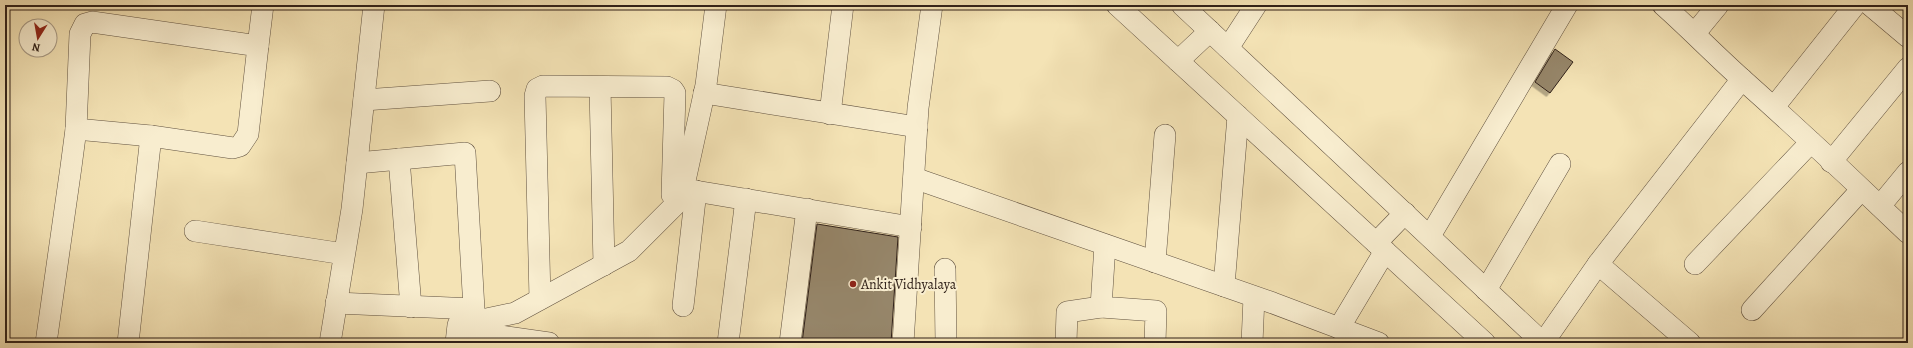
<svg xmlns="http://www.w3.org/2000/svg" width="1913" height="348" font-family="Alegreya,serif">
	<style>
		.building { fill: #96866a; stroke: #302119; filter: url(#shadow) }
		.lines { fill: none; stroke-linecap: round; stroke-linejoin: round }
		.minor-casing { stroke: #615240; stroke-width: 22 }
		.minor { stroke: #f8edcf; stroke-width: 21 }
		.poi-dot { fill: #8f2418; stroke: #f8edcf; stroke-width: 1.5 }
		.labels { text-anchor: middle; dominant-baseline: central; stroke-width: 4; stroke-linejoin: round; paint-order: stroke }
		.poi-label { font-size: 14px; fill: #302119; stroke: #f8edcf; text-anchor: start }
	</style>
	<defs>
		<filter id="shadow"><feDropShadow dx="-3.5" dy="3.5" stdDeviation="0" flood-color="#0004"/></filter>
	</defs>
	<rect width="100%" height="100%" fill="#f4e3b5"/>
	<filter id="stains"><feTurbulence type="fractalNoise" baseFrequency=".005" numOctaves="4"/><feColorMatrix values="0 0 0 0 .2 0 0 0 0 .09 0 0 0 0 .02 0 0 0 .5 -.17"/></filter>
	<radialGradient id="worn" r=".72"><stop offset=".6" stop-color="#630" stop-opacity="0"/><stop offset="1" stop-color="#630" stop-opacity=".3"/></radialGradient>
	<g class="building">
		<polygon points="1555,49 1573,62 1550,93 1535,82"/>
		<polygon points="817,224 898,237 891,343 802,343"/>
	</g>
	<g class="lines">
		<defs>
			<g id="minor">
				<polyline points="1117,5 1485,343"/>
				<polyline points="1182,5 1543,343"/>
				<path d="M 1663,5 C 1690,29 1716,56 1743,80 C 1799,130 1854,181 1908,233"/>
				<polyline points="1870,5 1908,37"/>
				<polyline points="1695,33 1718,5"/>
				<polyline points="258,46 263,5"/>
				<polyline points="1228,48 1256,5"/>
				<polyline points="1178,61 1210,31"/>
				<polyline points="600,87 604,265"/>
				<polyline points="704,93 917,127"/>
				<polyline points="364,100 490,91"/>
				<polyline points="1774,107 1855,5"/>
				<polyline points="830,114 843,5"/>
				<polyline points="76,129 151,136"/>
				<polyline points="399,159 411,307"/>
				<polyline points="1831,162 1908,68"/>
				<polyline points="914,178 1273,303 1379,343"/>
				<polyline points="683,189 911,227"/>
				<polyline points="1880,206 1908,172"/>
				<polyline points="195,231 344,254"/>
				<polyline points="1430,236 1567,5"/>
				<polyline points="1376,243 1405,213"/>
				<polyline points="1105,245 1101,307 1156,311 1155,343"/>
				<polyline points="1155,262 1165,135"/>
				<polyline points="1598,264 1690,343"/>
				<polyline points="1695,264 1811,142"/>
				<polyline points="945,269 946,343"/>
				<polyline points="1224,286 1238,116"/>
				<polyline points="1486,290 1560,164"/>
				<polyline points="540,299 535,96 537,89 543,86 667,87 673,90 675,93 672,195"/>
				<polyline points="336,303 474,309 465,153 357,163"/>
				<polyline points="683,306 696,191"/>
				<polyline points="1752,310 1861,190"/>
				<polyline points="1339,328 1385,251"/>
				<polyline points="458,330 549,343"/>
				<polyline points="46,343 71,167 76,129 80,34 85,24 92,22 258,46 248,134 240,146 233,148 151,136 128,343"/>
				<polyline points="330,343 352,209 374,5"/>
				<polyline points="456,343 458,325 515,313 629,251 681,199 706,85 716,5"/>
				<polyline points="728,343 746,199"/>
				<polyline points="790,343 807,209"/>
				<polyline points="903,343 918,108 932,5"/>
				<polyline points="1066,343 1067,312 1101,307"/>
				<polyline points="1252,343 1254,297"/>
				<polyline points="1543,343 1598,264 1742,79"/>
			</g>
		</defs>
		<use href="#minor" class="minor-casing"/>
		<use href="#minor" class="minor"/>
	</g>
	<circle class="poi-dot" cx="853" cy="284" r="4"/>
	<g class="labels">
		<g class="poi-label">
			<text x="861" y="284">Ankit Vidhyalaya</text>
		</g>
	</g>
	<rect width="1913" height="348" fill="none" stroke="#f4e3b5" stroke-width="20"/>
	<rect x="6" y="6" width="1901" height="336" fill="none" stroke="#302119" stroke-width="2"/>
	<rect x="10" y="10" width="1893" height="328" fill="none" stroke="#302119"/>
	<g transform="translate(38 38) rotate(191)"><circle r="19" fill="#f8edcf" stroke="#a89b86"/>
	<path d="M0-3L7 15L0 10L-7 15Z" fill="#8f2418"/>
	<text y="-6" font-size="11" font-weight="bold" text-anchor="middle" fill="#302119">N</text>
	</g>
	<rect width="100%" height="100%" filter="url(#stains)"/>
	<rect width="100%" height="100%" fill="url(#worn)"/>
</svg>
